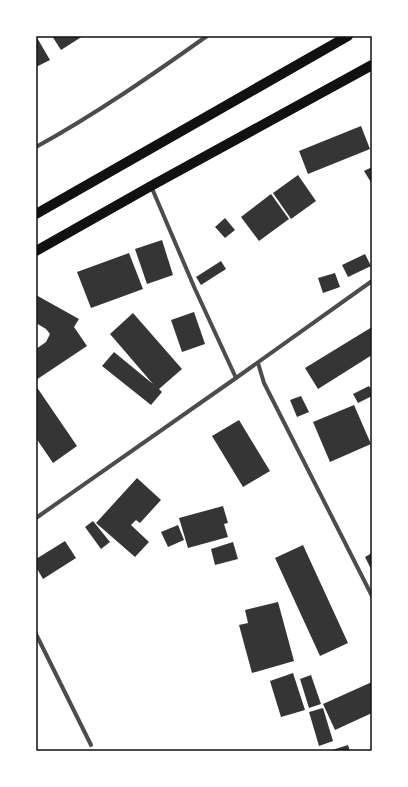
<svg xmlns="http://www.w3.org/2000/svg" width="408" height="787" font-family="'Fira Sans Condensed',sans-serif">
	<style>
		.building { fill: #353535 }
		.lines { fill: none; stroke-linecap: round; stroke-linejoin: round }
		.minor { stroke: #4c4c4c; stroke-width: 4 }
		.primary { stroke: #111; stroke-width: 10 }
		.neatline { fill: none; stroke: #111; stroke-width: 1.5 }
	</style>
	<rect width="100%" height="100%" fill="#fff"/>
	<g class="building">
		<polygon points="36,36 50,60 36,67"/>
		<polygon points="52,36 83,36 61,50"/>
		<polygon points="361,126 370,149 308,174 299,151"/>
		<polygon points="372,167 372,184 364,171"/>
		<polygon points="298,175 316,201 291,219 273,193"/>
		<polygon points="271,194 289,219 259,241 241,217"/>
		<polygon points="225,218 235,230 225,238 215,227"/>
		<polygon points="162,240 173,275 147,284 135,249"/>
		<polygon points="129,253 143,289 91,308 77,272"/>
		<polygon points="365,254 371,266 348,277 342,265"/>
		<polygon points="221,261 226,269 201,285 196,277"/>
		<polygon points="335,273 340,287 323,293 318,278"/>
		<polygon points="36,295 79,319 74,327 87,346 36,380 36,349 46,342 50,334 46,329 36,323"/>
		<polygon points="194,312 205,344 182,352 171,320"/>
		<polygon points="133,313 182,369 159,389 162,392 151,405 102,366 114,352 153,384 110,334"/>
		<polygon points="372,327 372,355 318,389 305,368"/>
		<polygon points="36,386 77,446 53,463 36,438"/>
		<polygon points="369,386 372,391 372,396 358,403 353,394"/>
		<polygon points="301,396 309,412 297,417 290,400"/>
		<polygon points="354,405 371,444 330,462 313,422"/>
		<polygon points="239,420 270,471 243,487 212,436"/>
		<polygon points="137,478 161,500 140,523 136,520 131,525 149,542 135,557 96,523"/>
		<polygon points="223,506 228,523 224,524 228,537 188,548 179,518"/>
		<polygon points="93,521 110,542 101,549 85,527"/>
		<polygon points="178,525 184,540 168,547 161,532"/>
		<polygon points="65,541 76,558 43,579 36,567 36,559"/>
		<polygon points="233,542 238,559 215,565 211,549"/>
		<polygon points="303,545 348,643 320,656 275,558"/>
		<polygon points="372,553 372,571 365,557"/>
		<polygon points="278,602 294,661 252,673 239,625 248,623 245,610"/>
		<polygon points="293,673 305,710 281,717 270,681"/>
		<polygon points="311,675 321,704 309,708 300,679"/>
		<polygon points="372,682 372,713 335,730 323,704"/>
		<polygon points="323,708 333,741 319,746 309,712"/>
		<polygon points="348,745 350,751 329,751"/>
	</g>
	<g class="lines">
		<g class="minor">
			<path d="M 36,147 C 96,114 152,75 207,36"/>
			<polyline points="151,186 195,289 236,378"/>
			<polyline points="258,363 264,383 372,596"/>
			<polyline points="36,518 236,378 372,281"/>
			<polyline points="36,634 91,745"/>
		</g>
		<g class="primary">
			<polyline points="36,214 348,36"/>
			<polyline points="36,251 151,186 372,65"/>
		</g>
	</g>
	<rect width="408" height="787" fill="none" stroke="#ffffff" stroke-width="74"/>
	<rect x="37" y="37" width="334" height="713" class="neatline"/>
</svg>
